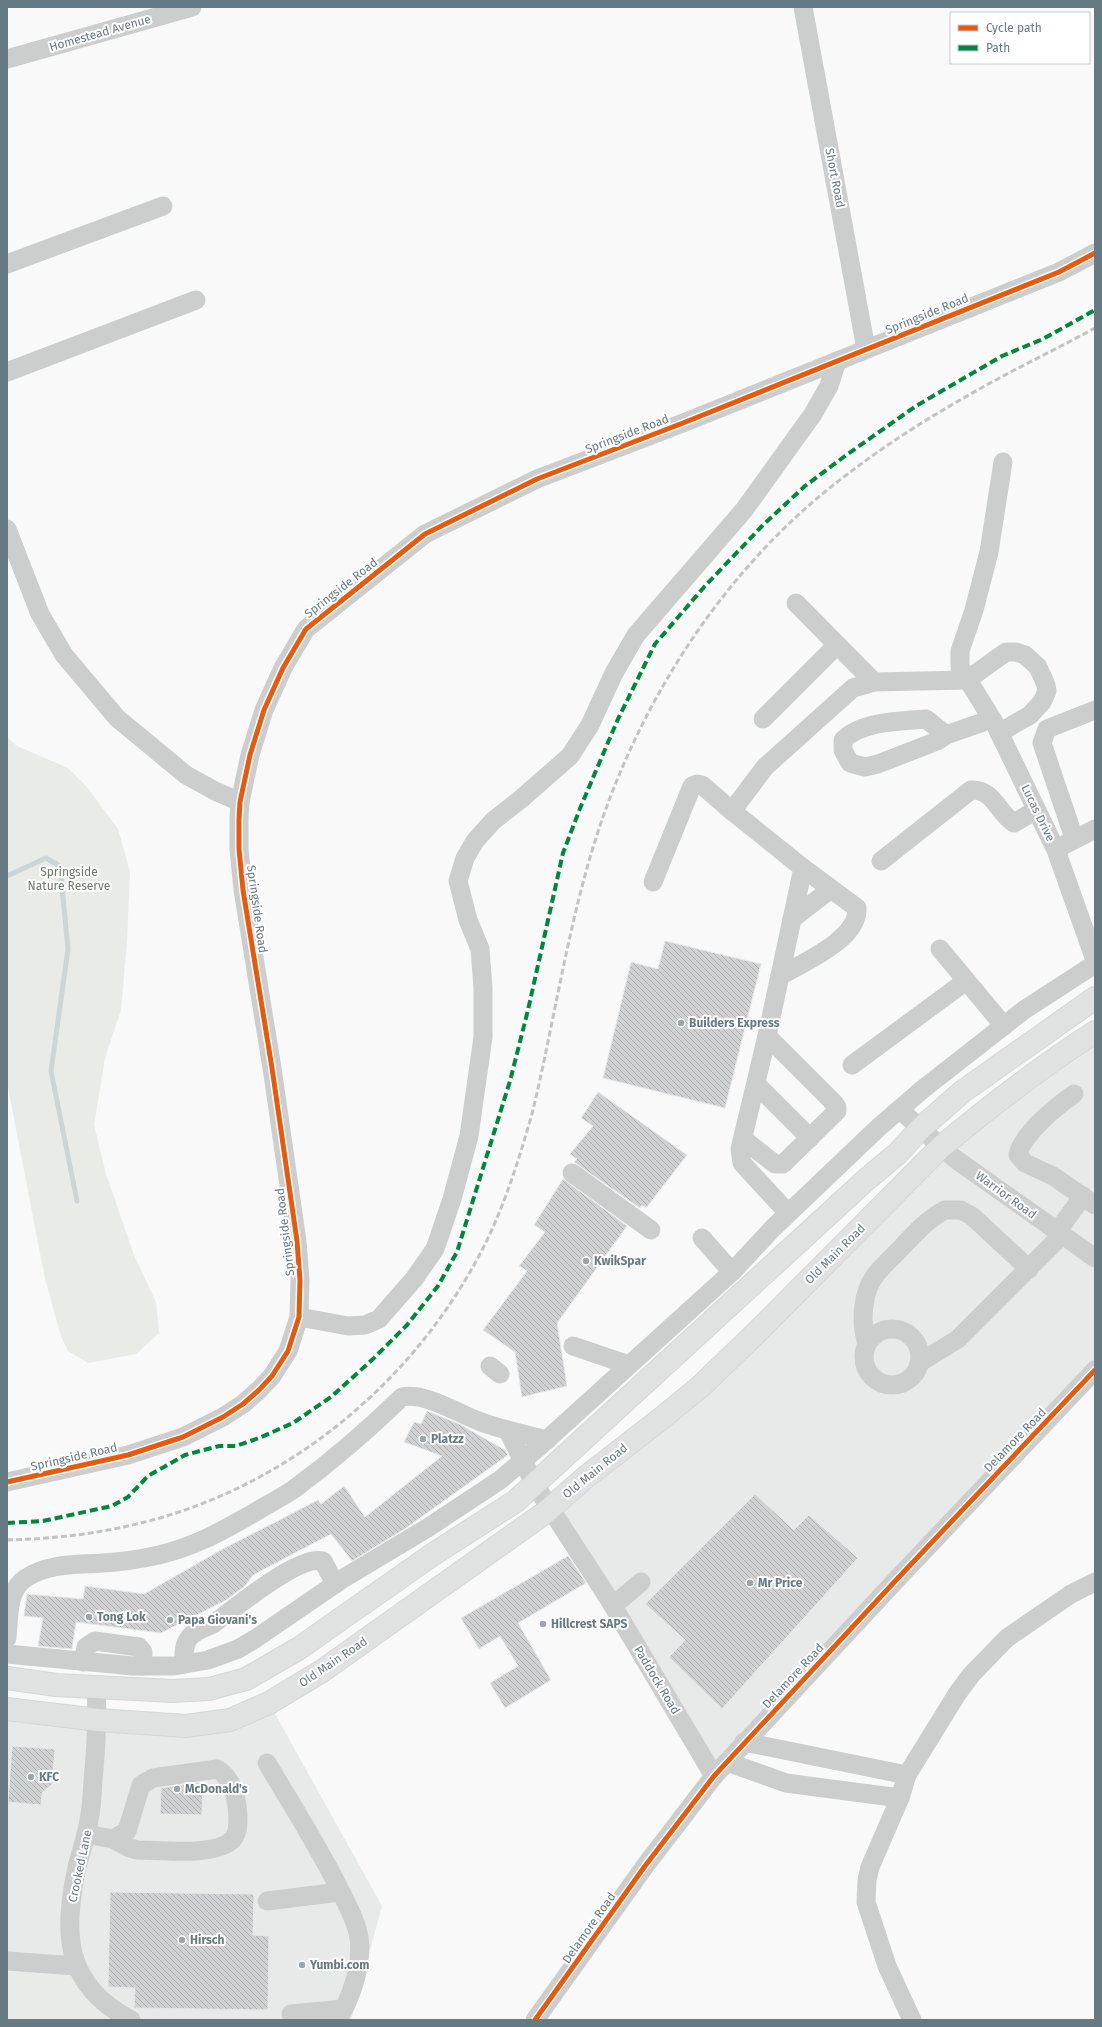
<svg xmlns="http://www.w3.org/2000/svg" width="1102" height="2027" font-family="'Fira Sans',sans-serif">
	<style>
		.built { fill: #e8e9e9 }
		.park { fill: #e8ebe6 }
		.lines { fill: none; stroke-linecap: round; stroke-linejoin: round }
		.stream { stroke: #ccd6d7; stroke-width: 5 }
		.building { fill: url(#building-back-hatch); stroke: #e8e8e8 }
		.major-casing { stroke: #d5d6d7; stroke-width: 24 }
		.minor { stroke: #cccece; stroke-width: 19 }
		.major { stroke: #e0e1e1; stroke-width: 22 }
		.rail { stroke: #c2c3c4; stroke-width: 3; stroke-dasharray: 6 3; stroke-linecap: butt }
		.quiet { stroke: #00873e; stroke-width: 4; stroke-dasharray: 8 4; stroke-linecap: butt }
		.cycleway-casing { stroke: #fff; stroke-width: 8 }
		.cycleway { stroke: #e8590c; stroke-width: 5 }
		.poi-dot { fill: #99a6ac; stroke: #fff; stroke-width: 1.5 }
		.labels { text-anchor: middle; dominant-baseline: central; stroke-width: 4; stroke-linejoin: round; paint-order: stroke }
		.street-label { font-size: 12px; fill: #657a82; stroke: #fff }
		.park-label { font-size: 12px; fill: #6b7a64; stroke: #fff }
		.poi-label { font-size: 12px; font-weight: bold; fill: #657a82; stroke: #fff; text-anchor: start }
	</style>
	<defs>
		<pattern id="building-back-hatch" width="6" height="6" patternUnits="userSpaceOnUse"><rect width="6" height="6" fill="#cfd1d2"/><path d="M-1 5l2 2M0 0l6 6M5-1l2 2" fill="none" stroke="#acafb0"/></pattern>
	</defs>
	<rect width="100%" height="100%" fill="#f9f9f9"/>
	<g class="built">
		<polygon points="1095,1032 1095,1370 714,1776 551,1508 884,1205"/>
		<polygon points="269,1703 382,1906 351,2020 131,2020 7,1961 7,1709 186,1726"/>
	</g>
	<g class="park">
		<polygon points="7,737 17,746 68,768 87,787 118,829 130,872 127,942 121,1010 105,1058 94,1125 106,1174 134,1255 156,1302 159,1333 136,1354 88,1363 68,1351 61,1336 45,1279 7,1082"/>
		<polygon points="7,1961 76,1966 131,2020 7,2020"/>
	</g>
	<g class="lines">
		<polyline class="stream" points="7,876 46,858 60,866 68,949 51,1071 77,1201"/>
	</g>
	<g class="building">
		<polygon points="665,941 761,964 725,1108 603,1078 631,962 658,969"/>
		<polygon points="598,1092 687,1155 646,1208 642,1205 640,1208 574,1162 577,1159 570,1154 593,1126 581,1118"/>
		<polygon points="563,1179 627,1226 557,1323 567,1386 522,1397 515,1352 483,1330 527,1271 519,1266 545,1232 534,1225"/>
		<polygon points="427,1411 459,1424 505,1450 508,1455 406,1528 352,1561 331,1534 253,1575 245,1586 226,1600 161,1633 76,1622 72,1649 38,1646 43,1618 24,1616 27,1594 83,1599 85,1586 144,1594 221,1550 318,1500 321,1504 344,1486 365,1517 442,1456 404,1442 414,1422 421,1424"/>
		<polygon points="755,1494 794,1530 809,1515 858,1558 722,1709 669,1657 685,1640 645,1604"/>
		<polygon points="568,1556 586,1583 518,1623 551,1680 505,1708 490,1683 518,1666 500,1636 479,1649 461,1618"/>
		<polygon points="12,1746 55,1749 52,1784 42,1793 41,1805 8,1802"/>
		<polygon points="203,1782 202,1815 160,1814 161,1788"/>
		<polygon points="110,1892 254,1894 253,1935 269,1936 268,2010 134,2008 135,1988 108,1987"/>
	</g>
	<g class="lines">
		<defs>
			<g id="major">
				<polyline points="7,1678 56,1685 173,1691 209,1689 246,1679 298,1649 432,1555 516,1501 867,1179 897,1154 920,1129 962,1092 1095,998"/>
				<path d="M 7,1709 L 98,1720 L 186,1726 L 230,1720 L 269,1703 L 322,1671 L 546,1512 L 586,1477 L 662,1418 L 701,1386 L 754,1335 L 941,1147 C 990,1106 1041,1067 1095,1032"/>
			</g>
		</defs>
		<use href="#major" class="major-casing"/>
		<g class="minor">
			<polyline points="803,7 866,349"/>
			<polyline points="7,59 192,7"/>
			<polyline points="7,264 163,206"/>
			<polyline points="7,372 196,300"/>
			<polyline points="1003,462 989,552 974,610 960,651 960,667 995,724 1056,850 1095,960"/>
			<polyline points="7,529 40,614 64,655 117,718 186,775 215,791 240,802"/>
			<polyline points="796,603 874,682"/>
			<polyline points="763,719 837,645"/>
			<path d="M 946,735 L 926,719 C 901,721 862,721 843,740 L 843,750 L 850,763 L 865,767 L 878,764 L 937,741 L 946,735 L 992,719"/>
			<polyline points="1074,838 1042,743 1047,729 1095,710"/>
			<polyline points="1064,845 1095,829"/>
			<path d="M 881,861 L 971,790 C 994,789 997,812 1014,823 L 1036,810"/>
			<polyline points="653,882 692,786 697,784 702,785 732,811"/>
			<polyline points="792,919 831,889"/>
			<polyline points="940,949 1004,1026"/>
			<path d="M 780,976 C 804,962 859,939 857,908 L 803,868"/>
			<polyline points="852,1065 966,981"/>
			<polyline points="756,1084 810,1138"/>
			<path d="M 1074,1094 C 1058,1105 1021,1135 1018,1155 L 1025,1163 L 1053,1176 L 1095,1205"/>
			<polyline points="900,1110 954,1158 1095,1258"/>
			<polyline points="743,1139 775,1164 783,1164 837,1111 837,1107 833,1102 767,1036"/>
			<polyline points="572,1173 651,1230"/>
			<polyline points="788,1213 742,1163 740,1149 767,1036 803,868 732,811 765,767 853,688 874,682 967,680 1006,652 1016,652 1025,655 1038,667 1046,685 1047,691 1042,702 1030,715 999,733"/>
			<polyline points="1057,1232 1083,1196"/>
			<polyline points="702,1238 732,1272"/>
			<polyline points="299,1317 348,1326 365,1325 379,1319 414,1279 435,1249 452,1199 469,1136 483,1037 483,988 480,949 468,920 458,881 465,858 475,841 493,821 521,799 570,756 590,725 614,673 636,635 744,510 813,414 829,386 837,361"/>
			<circle cx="892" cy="1357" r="28"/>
			<path d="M 867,1343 C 860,1322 862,1291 877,1273 C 885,1263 895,1255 903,1246 C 915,1233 929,1218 945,1210 L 961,1210 L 972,1216 L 1029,1269"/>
			<polyline points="573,1346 629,1365"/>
			<polyline points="919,1363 958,1339 1061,1236"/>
			<polyline points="490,1366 500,1374"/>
			<polyline points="508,1431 535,1485 607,1596 714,1776"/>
			<polyline points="7,1482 128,1455 183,1437 223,1417 243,1404 259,1390 272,1376 288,1351 299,1317 300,1280 297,1241 272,1068 243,890 239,849 239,819 240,802 250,755 264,710 283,668 306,629 425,534 537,479 683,423 1059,272 1095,253"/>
			<polyline points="613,1606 641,1582"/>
			<path d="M 7,1638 C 9,1617 7,1590 26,1578 C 49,1563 76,1565 102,1563 C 121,1562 141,1559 159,1555 C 196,1546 220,1532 252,1514 C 266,1505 281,1498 294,1489 C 332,1461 368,1430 402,1397 C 425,1392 459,1414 481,1422 C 503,1430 525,1434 547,1440"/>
			<polyline points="7,1654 133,1666 174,1666 208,1660 238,1649 255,1639 344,1578 429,1527 500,1480 540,1446 732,1272 773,1228 879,1127 923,1089 1024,1010 1095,964"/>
			<polyline points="83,1662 86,1647 95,1641 139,1647 143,1652 142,1666"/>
			<path d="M 184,1664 C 184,1655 183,1646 189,1638 C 194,1631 205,1628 213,1624 C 234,1609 299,1554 323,1561 L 335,1584"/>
			<path d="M 96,1686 C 98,1718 96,1749 93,1780 C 92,1793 92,1807 89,1820 C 87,1836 81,1851 77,1867 C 63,1934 64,1985 131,2020"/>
			<polyline points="744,1742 907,1775"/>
			<polyline points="727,1762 786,1783 900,1798"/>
			<path d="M 267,1763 C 292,1805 318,1846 340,1890 C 347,1905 357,1922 359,1938 C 363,1965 351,1997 338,2020"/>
			<path d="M 86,1834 L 113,1839 L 130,1848 L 137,1850 C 161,1850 217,1857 233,1839 C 240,1831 238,1815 237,1806 C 235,1792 230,1776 217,1769 L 153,1778 L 141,1785 L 127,1831 L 113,1839"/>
			<polyline points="267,1901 340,1892"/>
			<polyline points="7,1961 76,1966"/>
			<polyline points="291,2014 343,2009"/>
			<polyline points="535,2020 645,1866 714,1776 898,1578 1095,1370"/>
			<polyline points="912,2020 887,1966 866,1902 867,1880 870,1867 900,1798 907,1775 957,1694 971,1675 1007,1638 1071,1594 1095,1582"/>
		</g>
		<use href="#major" class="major"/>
		<path class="rail" d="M 7,1540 C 48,1539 88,1535 128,1526 C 285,1492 420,1380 489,1236 C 508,1195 521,1153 533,1110 C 556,1014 570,911 603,817 C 649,686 732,561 845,476 C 884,446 926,419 969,395 C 1010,371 1053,351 1095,328"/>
		<polyline class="quiet" points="7,1523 43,1521 112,1506 128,1497 148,1476 185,1455 219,1446 236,1446 259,1438 293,1423 331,1397 373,1359 407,1325 438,1286 457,1252 510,1081 528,1010 563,853 581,806 618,719 655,644 705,586 763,525 805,486 845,456 916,406 1002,356 1043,339 1095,310"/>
		<defs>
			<g id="cycleway">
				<polyline points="7,1482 128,1455 183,1437 223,1417 243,1404 259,1390 272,1376 288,1351 299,1317 300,1280 297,1241 272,1068 243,890 239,849 239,819 240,802 250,755 264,710 283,668 306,629 425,534 537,479 683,423 1059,272 1095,253"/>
				<polyline points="535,2020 645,1866 714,1776 898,1578 1095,1370"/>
			</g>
		</defs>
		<use href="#cycleway" class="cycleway-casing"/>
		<use href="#cycleway" class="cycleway"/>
	</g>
	<g class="poi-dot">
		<circle cx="681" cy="1023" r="4"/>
		<circle cx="586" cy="1261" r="4"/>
		<circle cx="423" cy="1439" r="4"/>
		<circle cx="750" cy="1583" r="4"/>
		<circle cx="89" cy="1617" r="4"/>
		<circle cx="170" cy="1620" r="4"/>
		<circle cx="543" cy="1624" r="4"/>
		<circle cx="31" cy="1777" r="4"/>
		<circle cx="177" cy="1789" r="4"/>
		<circle cx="182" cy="1940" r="4"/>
		<circle cx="302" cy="1965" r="4"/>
	</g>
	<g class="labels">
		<g class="street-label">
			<text transform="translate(100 33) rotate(-16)">Homestead Avenue</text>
			<text transform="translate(835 178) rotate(79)">Short Road</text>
			<text transform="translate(927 314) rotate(-22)">Springside Road</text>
			<text transform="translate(627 434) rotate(-21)">Springside Road</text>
			<text transform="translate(341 588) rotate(-38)">Springside Road</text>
			<text transform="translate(1038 813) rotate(64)">Lucas Drive</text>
			<text transform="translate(257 909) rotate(82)">Springside Road</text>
			<text transform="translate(1006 1195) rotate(36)">Warrior Road</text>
			<text transform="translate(285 1232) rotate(-97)">Springside Road</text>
			<text transform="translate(835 1254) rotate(-45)">Old Main Road</text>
			<text transform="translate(1015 1440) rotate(-46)">Delamore Road</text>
			<text transform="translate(74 1457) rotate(-13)">Springside Road</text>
			<text transform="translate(595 1471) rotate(-39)">Old Main Road</text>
			<text transform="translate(333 1662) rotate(-34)">Old Main Road</text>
			<text transform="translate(793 1676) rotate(-47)">Delamore Road</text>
			<text transform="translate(657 1680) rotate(59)">Paddock Road</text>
			<text transform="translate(80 1866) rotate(-78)">Crooked Lane</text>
			<text transform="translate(589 1928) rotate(-55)">Delamore Road</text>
		</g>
		<g class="park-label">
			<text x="69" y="872">Springside<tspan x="69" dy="14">Nature Reserve</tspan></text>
		</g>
		<g class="poi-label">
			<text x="689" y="1023">Builders Express</text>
			<text x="594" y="1261">KwikSpar</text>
			<text x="431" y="1439">Platzz</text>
			<text x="758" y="1583">Mr Price</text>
			<text x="97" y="1617">Tong Lok</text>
			<text x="178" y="1620">Papa Giovani's</text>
			<text x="551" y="1624">Hillcrest SAPS</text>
			<text x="39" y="1777">KFC</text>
			<text x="185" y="1789">McDonald's</text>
			<text x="190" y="1940">Hirsch</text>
			<text x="310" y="1965">Yumbi.com</text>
		</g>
	</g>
	<rect width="1102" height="2027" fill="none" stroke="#657a82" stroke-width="16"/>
	<rect x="950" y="12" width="140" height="52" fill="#ffffff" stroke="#c1cacd"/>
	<rect x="958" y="25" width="20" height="6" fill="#e8590c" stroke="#c1cacd"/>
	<text x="986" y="32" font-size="12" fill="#657a82">Cycle path</text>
	<rect x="958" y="45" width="20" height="6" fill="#00873e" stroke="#c1cacd"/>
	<text x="986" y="52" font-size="12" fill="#657a82">Path</text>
</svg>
